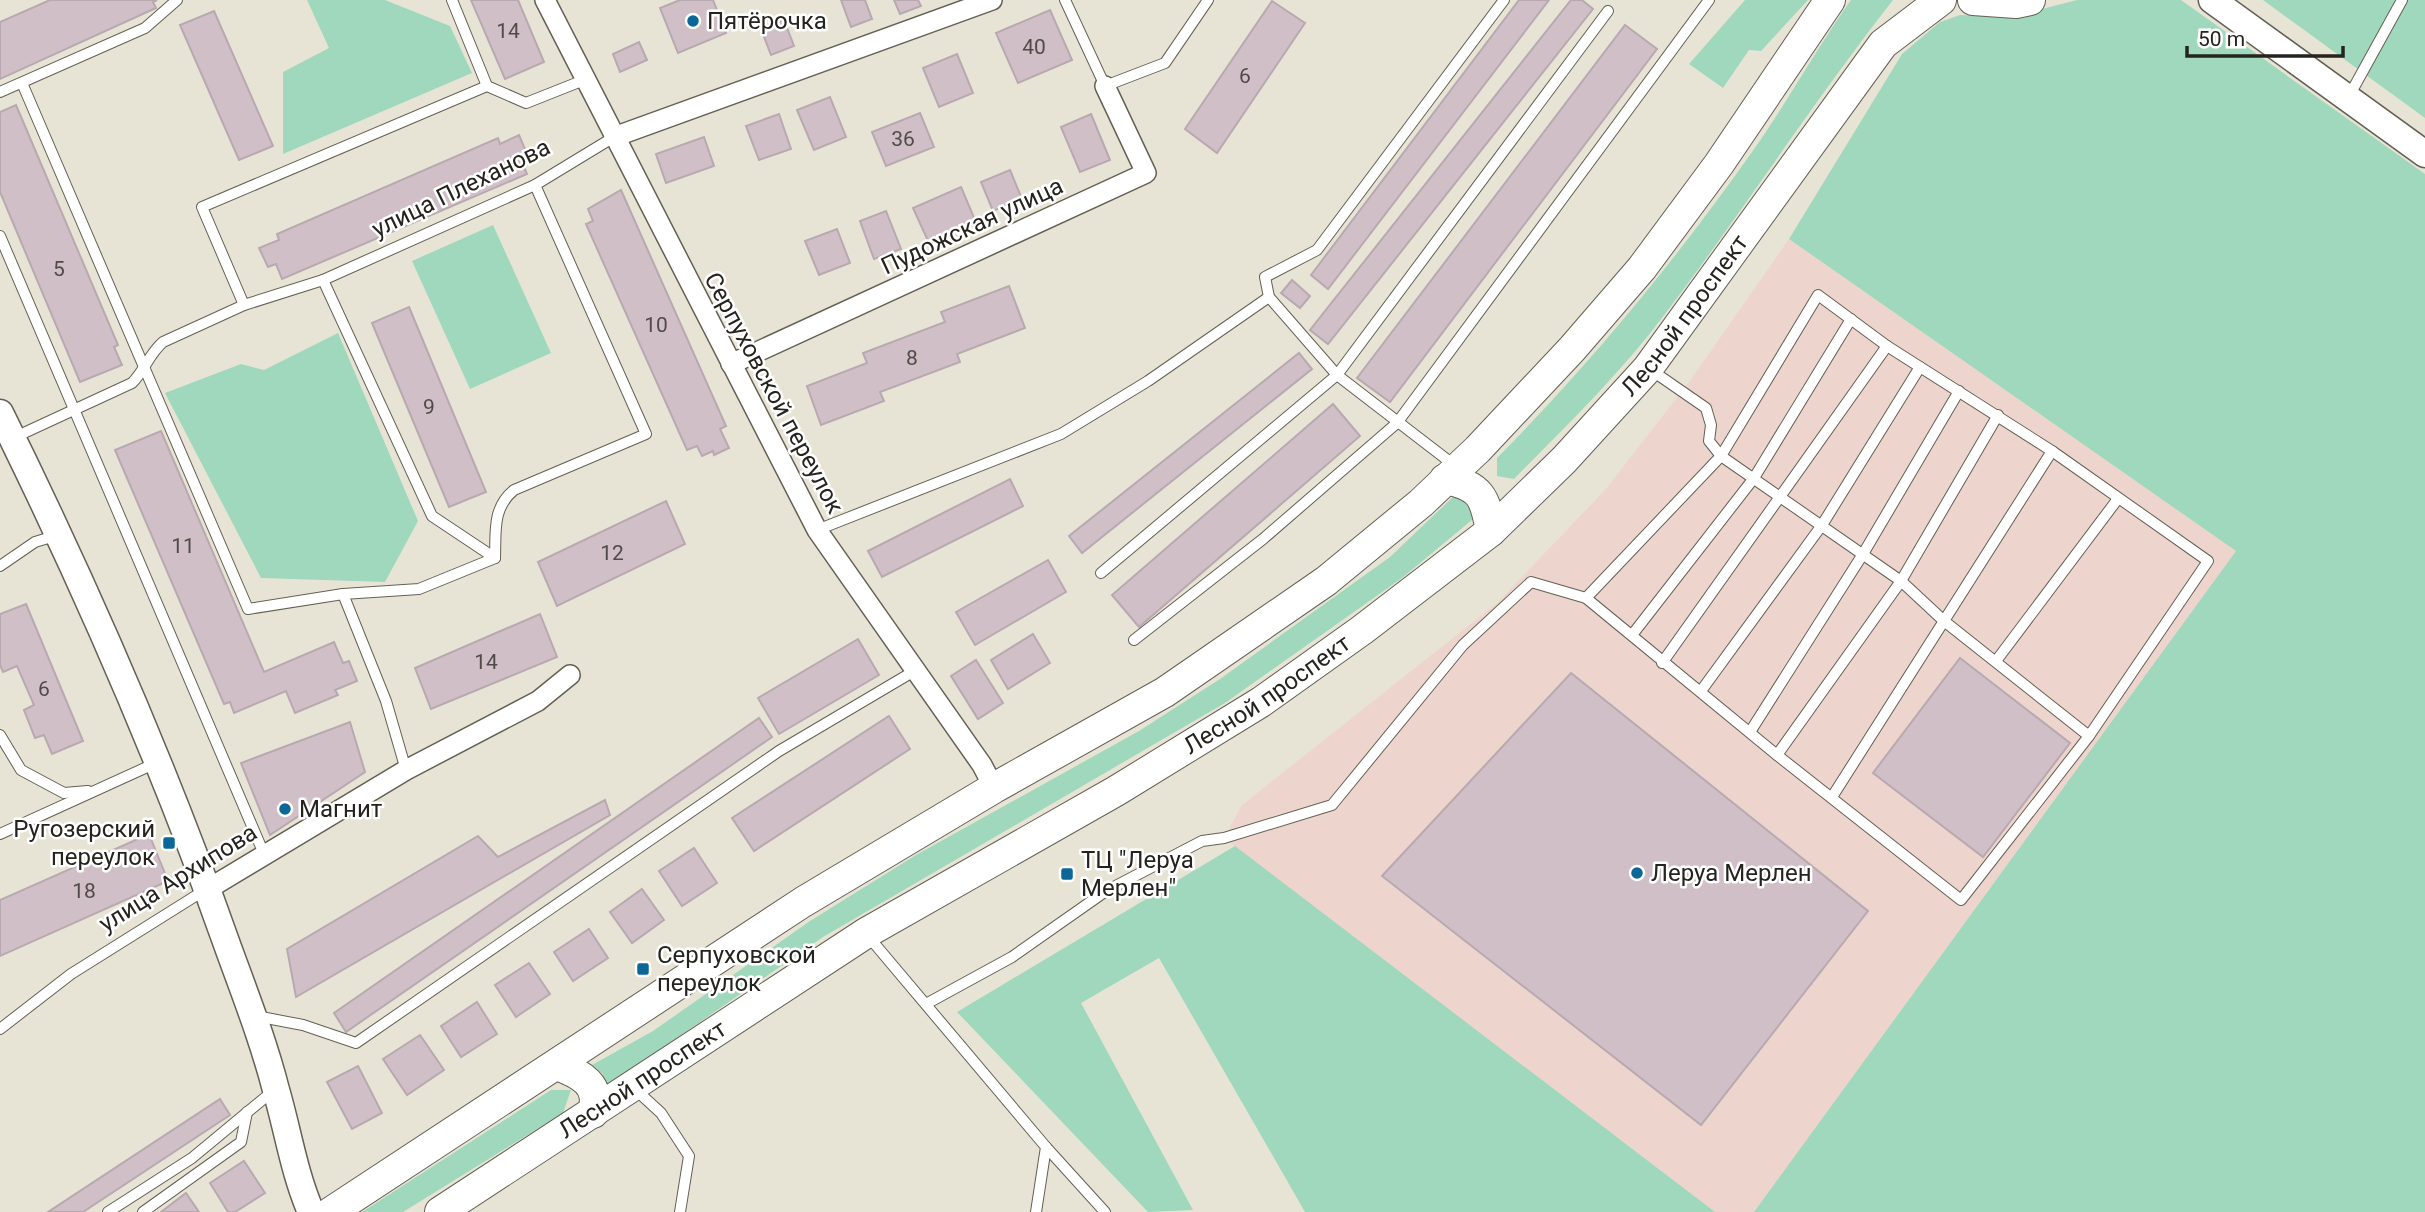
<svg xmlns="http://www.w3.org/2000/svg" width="2425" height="1212" font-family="Roboto,sans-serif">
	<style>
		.commercial { fill: #edd4cd }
		.green { fill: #9fd8bd }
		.building { fill: #d0bfc7; stroke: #b8a9b0; stroke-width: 2 }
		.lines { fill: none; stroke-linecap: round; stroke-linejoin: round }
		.lane-casing { stroke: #646053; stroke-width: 12 }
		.street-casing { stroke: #646053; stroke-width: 22 }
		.secondary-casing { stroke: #646053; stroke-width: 29 }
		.primary-casing { stroke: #646053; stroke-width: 32 }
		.lane { stroke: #fff; stroke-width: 10 }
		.street { stroke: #fff; stroke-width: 19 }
		.secondary { stroke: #fff; stroke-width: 26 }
		.primary { stroke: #fff; stroke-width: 30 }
		.poi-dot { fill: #0a6797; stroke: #fff; stroke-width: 2.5 }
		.labels { text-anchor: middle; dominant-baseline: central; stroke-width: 5; stroke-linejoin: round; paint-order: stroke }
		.number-label { font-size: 21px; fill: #504a48 }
		.poi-label { font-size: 24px; fill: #25231e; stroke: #fff; text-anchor: start }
		.street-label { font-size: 24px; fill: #25231e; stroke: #fff }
	</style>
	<rect width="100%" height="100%" fill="#e8e4d5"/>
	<polygon class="commercial" points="1789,239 2236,551 1754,1212 1715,1212 1224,838 1242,805 1497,603 1606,489 1692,378"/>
	<g class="green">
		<polygon points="307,0 385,0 450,26 472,73 283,154 283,72 329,48"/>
		<polygon points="1745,0 1808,0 1761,51 1749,50 1723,88 1689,64"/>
		<path d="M 1851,0 L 1893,0 C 1813,102 1743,211 1665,314 C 1620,374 1566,426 1514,479 L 1497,476 L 1497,458 C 1591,363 1675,261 1752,152 C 1787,103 1816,49 1851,0 Z"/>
		<polygon points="2077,0 2181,0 2425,174 2425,1212 1754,1212 2236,551 1789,239 1902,54 1940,22 1960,15 2010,17"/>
		<polygon points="2263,0 2425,0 2425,118 2278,11"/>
		<polygon points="493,225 551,353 470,389 412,261"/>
		<polygon points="338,333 418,521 385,582 261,578 165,393 241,364 264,370"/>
		<polygon points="1465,494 1475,509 1473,519 1402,578 1225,703 823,937 603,1089 603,1074 592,1065 653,1031 810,921 916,855 1139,731 1220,679 1390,557 1455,495"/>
		<polygon points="1235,846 1715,1212 1305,1212 1159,958 1081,1003 1193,1210 1148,1212 957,1012"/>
		<polygon points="551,1090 571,1090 563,1113 403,1212 362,1212"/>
	</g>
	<g class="building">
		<polygon points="50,0 157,0 153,2 156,8 0,79 0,22"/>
		<polygon points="471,0 518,0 544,62 505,79"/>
		<polygon points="680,0 713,0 726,33 678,53 660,8"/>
		<polygon points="841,0 865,0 872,19 851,27"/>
		<polygon points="894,0 918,0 921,6 900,14"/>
		<polygon points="1519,0 1549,0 1328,289 1311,275"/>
		<polygon points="1571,0 1582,0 1593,9 1328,344 1310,330"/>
		<polygon points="1272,1 1305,23 1217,153 1185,129"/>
		<polygon points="1050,10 1072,60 1018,83 996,33"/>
		<polygon points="214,11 273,146 239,160 180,25"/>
		<polygon points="784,20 794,46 771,55 761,29"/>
		<polygon points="1625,25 1657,49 1390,402 1357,378"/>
		<polygon points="639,42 647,60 620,72 613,54"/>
		<polygon points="957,54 973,93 939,107 923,68"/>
		<polygon points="830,97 846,137 814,150 797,110"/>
		<polygon points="16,105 118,345 114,347 122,365 80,382 0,192 0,112"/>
		<polygon points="920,113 934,147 886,166 872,132"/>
		<polygon points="779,114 791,149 759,160 746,126"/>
		<polygon points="1091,114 1110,160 1080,172 1061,127"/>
		<polygon points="519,135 527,154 520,157 527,174 282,279 276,264 268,267 259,248 279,240 277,234 498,138 500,144"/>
		<polygon points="704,137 714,166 666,183 656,154"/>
		<polygon points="1010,170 1022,199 993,211 981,182"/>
		<polygon points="961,187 975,220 928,241 913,208"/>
		<polygon points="621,190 726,426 720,429 729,448 714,455 713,451 702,456 697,446 687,450 586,224 593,221 588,209"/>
		<polygon points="886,211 901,249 874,259 860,221"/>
		<polygon points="837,229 850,263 819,275 805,241"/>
		<polygon points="1292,280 1310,296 1300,308 1281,293"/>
		<polygon points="1009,286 1025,328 957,354 960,362 880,392 884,401 821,425 807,386 867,363 863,353 945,322 941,312"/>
		<polygon points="409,307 486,492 449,507 372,323"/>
		<polygon points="1299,353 1312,369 1082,553 1069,536"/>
		<polygon points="1333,404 1360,436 1139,627 1112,595"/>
		<polygon points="161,431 264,672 334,642 343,663 349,661 357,681 335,690 338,695 295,713 286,691 234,713 230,702 224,704 115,450"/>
		<polygon points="1010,479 1023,506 882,577 868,551"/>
		<polygon points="666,501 685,544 557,606 538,562"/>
		<polygon points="1048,560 1066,592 975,645 956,612"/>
		<polygon points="26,604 83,741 52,754 44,735 35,738 24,710 34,705 17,666 3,672 0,665 0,614"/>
		<polygon points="540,614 557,657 431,709 415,668"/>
		<polygon points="1033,634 1050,663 1008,689 991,660"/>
		<polygon points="858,639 879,675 779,734 758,698"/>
		<polygon points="1960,658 2070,743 1983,857 1873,773"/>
		<polygon points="976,660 1003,703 978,719 951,676"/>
		<polygon points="1571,673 1868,911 1701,1125 1382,876"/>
		<polygon points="889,716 910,749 754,851 732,818"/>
		<polygon points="759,718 772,737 346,1032 334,1013"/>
		<polygon points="350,722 365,772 270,835 241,763"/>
		<polygon points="605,800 610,815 296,997 287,949 478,836 498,857"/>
		<polygon points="149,834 168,881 0,956 0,900"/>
		<polygon points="694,848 717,883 682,906 659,871"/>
		<polygon points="642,889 664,920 632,943 610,912"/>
		<polygon points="589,929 608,958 573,981 554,952"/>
		<polygon points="529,963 550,994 516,1017 495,985"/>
		<polygon points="477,1002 497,1034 461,1057 441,1026"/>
		<polygon points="420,1035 444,1070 407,1095 383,1059"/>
		<polygon points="358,1066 382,1113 352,1129 327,1082"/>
		<polygon points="220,1099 230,1115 83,1212 48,1212"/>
		<polygon points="244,1161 265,1193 235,1212 228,1212 210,1183"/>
		<polygon points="186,1193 199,1212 161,1212"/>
	</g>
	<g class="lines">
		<defs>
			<g id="lane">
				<polyline points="452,0 487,86 526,103 584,80"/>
				<polyline points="1065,0 1105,86 1165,63 1208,0"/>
				<polyline points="22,83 248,609 343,594 419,589 495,558 432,516 323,280"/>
				<polyline points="0,92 145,28 177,0"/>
				<polyline points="2348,98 2402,0"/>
				<polyline points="0,236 264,854"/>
				<polygon points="1818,295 1887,346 2052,451 2208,561 2089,736 1961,900 1777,755 1586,598 1721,456"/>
				<polyline points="244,305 202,207 487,86"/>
				<polyline points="1651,370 1706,408 1711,425 1709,441 1721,456 1901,581 1944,621 2089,736"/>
				<path d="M 13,438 L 132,383 C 145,370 149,354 163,342 L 244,305 L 323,280 L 535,185 L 614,137"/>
				<polyline points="1454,465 1337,375 1269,297 1265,277 1317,250 1504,0"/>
				<polyline points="817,530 1061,434 1148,381 1269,297"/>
				<path d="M 495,558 C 496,532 492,508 514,490 L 646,434 L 535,185"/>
				<polyline points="0,566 35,542 58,535"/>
				<polyline points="1101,573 1337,375 1608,11"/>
				<polyline points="343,594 386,701 406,770"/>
				<polyline points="1632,635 1754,478 1851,319"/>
				<polyline points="1134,640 1263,539 1397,423 1709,0"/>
				<polyline points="1996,661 2117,500"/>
				<polyline points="1662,663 1887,346"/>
				<polyline points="1701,691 1822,525 1920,367"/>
				<polyline points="1750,732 1863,554 1959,391"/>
				<polyline points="0,735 21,770 64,793 88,791"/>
				<polyline points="1777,755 1901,581 1998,415"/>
				<polyline points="1832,797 2052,451"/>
				<polyline points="0,834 156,763"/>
				<polyline points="868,936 1046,1147 1036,1212"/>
				<polyline points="926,1004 1012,957 1106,891 1202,841 1224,838 1332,805 1463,645 1531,582 1586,598"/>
				<polyline points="256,1016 303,1025 356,1043 779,751 916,670"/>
				<polyline points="0,1029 71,974 205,890"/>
				<polyline points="636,1090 661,1113 689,1156 680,1212"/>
				<polyline points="1046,1147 1105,1212"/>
				<polyline points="108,1212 192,1158 273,1091"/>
				<polyline points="143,1212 241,1142 247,1112"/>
			</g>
			<g id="street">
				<polyline points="545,0 817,530 982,765 994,788"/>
				<polyline points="614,137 992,0"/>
				<polyline points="731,364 1146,173 1105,86"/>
				<polyline points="208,889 406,770 538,701 570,675"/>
			</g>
			<g id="secondary">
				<polyline points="2212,0 2425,154"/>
				<path d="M 0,413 C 85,585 161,758 225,939 C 243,989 263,1039 276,1090 C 288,1131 294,1173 311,1212"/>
			</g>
			<g id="primary">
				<polyline points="1973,0 2016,3 2030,0"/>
				<path d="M 1445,479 C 1481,486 1485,497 1491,531"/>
				<path d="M 557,1065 C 581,1074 602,1085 593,1113"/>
				<polyline points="331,1212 803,902 994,788 1165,692 1326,581 1421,503 1478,449 1572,349 1642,268 1719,164 1830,0"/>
				<path id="s1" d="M 440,1212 L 866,933 L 1116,791 L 1261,702 L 1362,630 L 1491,531 L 1564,460 L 1648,368 L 1883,44 L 1941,0"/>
			</g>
		</defs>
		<use href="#lane" class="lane-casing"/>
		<use href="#street" class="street-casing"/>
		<use href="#secondary" class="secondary-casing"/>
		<use href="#primary" class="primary-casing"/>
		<use href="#lane" class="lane"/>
		<use href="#street" class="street"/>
		<use href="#secondary" class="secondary"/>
		<use href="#primary" class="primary"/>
	</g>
	<g class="poi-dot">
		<circle cx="693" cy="21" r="7"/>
		<circle cx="285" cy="809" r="7"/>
		<rect x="162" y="836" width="14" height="14" rx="3.5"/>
		<circle cx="1637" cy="873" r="7"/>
		<rect x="1060" y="867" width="14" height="14" rx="3.5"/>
		<rect x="636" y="962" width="14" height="14" rx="3.5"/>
	</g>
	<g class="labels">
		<g class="number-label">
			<text x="508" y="31">14</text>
			<text x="1034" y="47">40</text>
			<text x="1245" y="76">6</text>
			<text x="903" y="139">36</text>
			<text x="59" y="269">5</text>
			<text x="656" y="325">10</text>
			<text x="912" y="358">8</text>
			<text x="429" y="407">9</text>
			<text x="183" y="546">11</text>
			<text x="612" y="553">12</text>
			<text x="486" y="662">14</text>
			<text x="44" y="689">6</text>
			<text x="84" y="891">18</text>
		</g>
		<g class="poi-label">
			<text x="707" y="21">Пятёрочка</text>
			<text x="299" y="809">Магнит</text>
			<text x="155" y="829" text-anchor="end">Ругозерский<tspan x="155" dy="28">переулок</tspan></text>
			<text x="1081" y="860">ТЦ "Леруа<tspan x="1081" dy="28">Мерлен"</tspan></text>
			<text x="1651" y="873">Леруа Мерлен</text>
			<text x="657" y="955">Серпуховской<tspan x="657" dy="28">переулок</tspan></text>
		</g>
		<g class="street-label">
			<text transform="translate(461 188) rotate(-26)">улица Плеханова</text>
			<text transform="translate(972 226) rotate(-25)">Пудожская улица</text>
			<text stroke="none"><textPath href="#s1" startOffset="1544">Лесной проспект</textPath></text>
			<text transform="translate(774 393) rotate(62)">Серпуховской переулок</text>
			<text stroke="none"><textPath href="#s1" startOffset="976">Лесной проспект</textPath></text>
			<text transform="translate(178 878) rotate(-32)">улица Архипова</text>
			<text stroke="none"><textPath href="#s1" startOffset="242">Лесной проспект</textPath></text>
		</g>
	</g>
	<path d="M2187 46v10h156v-10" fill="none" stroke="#25231e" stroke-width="3.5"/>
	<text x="2198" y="46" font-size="21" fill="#25231e" stroke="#ffffff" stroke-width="5" paint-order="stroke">50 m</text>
</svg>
